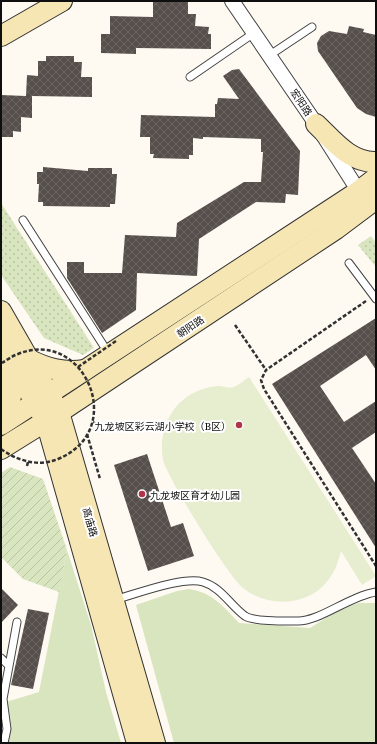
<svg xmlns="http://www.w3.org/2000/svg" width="377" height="744" font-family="Literata,'Noto Sans SC',serif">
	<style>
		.grass { fill: #d8e5bf }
		.park { fill: url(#park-dots) }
		.garden { fill: url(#garden-furrows) }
		.pitch { fill: #e7edcf }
		.building { fill: url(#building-cross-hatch) }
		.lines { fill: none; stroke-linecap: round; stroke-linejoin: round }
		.lane-casing { stroke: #424242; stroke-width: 9 }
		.street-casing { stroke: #424242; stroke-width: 16 }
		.secondary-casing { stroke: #313131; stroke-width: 22 }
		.path { stroke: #313131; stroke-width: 2.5; stroke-dasharray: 4 2; stroke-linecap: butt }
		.lane { stroke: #fff; stroke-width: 7 }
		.street { stroke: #fff; stroke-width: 14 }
		.secondary { stroke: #f6e6b4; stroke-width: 20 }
		.path-bridge { stroke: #313131; stroke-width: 2.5; stroke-dasharray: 4 2; stroke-linecap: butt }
		.poi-dot { fill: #b0354b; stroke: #fff; stroke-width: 1.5 }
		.labels { text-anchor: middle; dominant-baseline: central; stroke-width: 4; stroke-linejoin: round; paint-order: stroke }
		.street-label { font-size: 10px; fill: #0f0f0f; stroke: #fff }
		.poi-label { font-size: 10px; fill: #0f0f0f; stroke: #fff; text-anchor: end }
	</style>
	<defs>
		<pattern id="park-dots" width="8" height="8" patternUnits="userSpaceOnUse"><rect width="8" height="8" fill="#d8e5bf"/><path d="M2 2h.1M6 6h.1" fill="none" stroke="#b8c3a3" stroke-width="1.8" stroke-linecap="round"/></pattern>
		<pattern id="garden-furrows" width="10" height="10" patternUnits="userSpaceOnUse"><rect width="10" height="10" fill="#d8e5bf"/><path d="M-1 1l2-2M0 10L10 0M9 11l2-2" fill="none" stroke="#b8c3a3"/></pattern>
		<pattern id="building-cross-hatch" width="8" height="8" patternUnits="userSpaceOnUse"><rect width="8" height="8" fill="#564f4c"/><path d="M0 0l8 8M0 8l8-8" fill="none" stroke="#696461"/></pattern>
	</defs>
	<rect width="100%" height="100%" fill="#fefaf2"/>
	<g class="grass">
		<polygon points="67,550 91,625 106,692 121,743 8,743 10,727 6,702 39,692"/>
		<path d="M 189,589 C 212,592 224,607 239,623 L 310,628 L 342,608 L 359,603 L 376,603 L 376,743 L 174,743 L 136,605 L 177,591 Z"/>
	</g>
	<g class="park">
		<polygon points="1,203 94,348 83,355 44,338 1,275"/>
		<polygon points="371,236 376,243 376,267 358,245"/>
	</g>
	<polygon class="garden" points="10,467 43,479 67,550 59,592 23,579 1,557 1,473"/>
	<path class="pitch" d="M 249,377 L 376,576 L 362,585 L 341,551 C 338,561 336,570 329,579 C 310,606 269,609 243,588 C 228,576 168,479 163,460 C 160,445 163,427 171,414 C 181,397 200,387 219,386 C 223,386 230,389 234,387 C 239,385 244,380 249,377 Z"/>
	<g class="building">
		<polygon points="153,1 188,1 188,14 196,14 195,26 209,27 208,34 211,34 211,49 136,48 136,54 101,53 101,34 110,34 110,16 153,17"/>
		<polygon points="349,26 364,29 363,32 376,35 376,117 366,114 357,108 318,51 317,43 321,36 329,31 347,34"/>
		<polygon points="46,56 74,56 74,62 82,62 81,77 92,77 92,97 32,96 32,118 21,117 21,132 13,131 13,137 1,137 1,95 26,96 27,75 38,76 38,61 46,61"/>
		<polygon points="239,69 300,151 298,195 286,194 285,203 256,202 199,239 197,276 137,273 136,310 102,333 67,278 67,262 84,262 84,273 122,273 125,235 176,237 177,223 244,182 261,182 263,152 261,152 261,139 203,137 203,139 193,138 193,155 189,155 189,159 153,158 154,154 150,154 150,137 140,137 141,115 215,117 215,104 217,104 218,98 239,99 223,76 232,70"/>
		<polygon points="43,167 88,171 88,168 112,168 112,174 117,174 115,204 110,204 110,207 43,206 43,202 38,202 39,184 37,184 37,172 43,172"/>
		<polygon points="376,318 376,370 366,355 320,386 344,422 376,401 376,432 352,448 376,484 376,548 272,384"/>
		<polygon points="147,454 171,527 183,523 194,556 148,571 114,465"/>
		<polygon points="1,588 18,605 1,623"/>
		<polygon points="28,609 49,613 33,689 11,685"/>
	</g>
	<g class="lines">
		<defs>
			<g id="lane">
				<polyline points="270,55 312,27"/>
				<polyline points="190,77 254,33"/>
				<polyline points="23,220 109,354"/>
				<polyline points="349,263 376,299"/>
				<path d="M 114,600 C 136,594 183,576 203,582 C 221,587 231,606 245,616 C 254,622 286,621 297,621 C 319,622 349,596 376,592"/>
				<polyline points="1,658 8,665"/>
				<polyline points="4,743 7,729 3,699 17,622"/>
			</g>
			<polyline id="street" points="232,1 316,124 363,198"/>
			<g id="secondary">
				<polyline points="1,36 62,1"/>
				<path d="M 316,124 C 333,140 350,163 376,162"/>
				<polyline points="1,311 59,412 155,743"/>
				<polyline points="1,343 46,421 137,743"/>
				<path d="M 28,359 C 48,369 63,373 85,370"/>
				<path d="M 1,423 C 12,401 16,389 5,366"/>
				<polyline points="1,425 359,191 376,178"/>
				<polyline points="1,449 46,421 336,229 376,199"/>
			</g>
		</defs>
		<use href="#lane" class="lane-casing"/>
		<use href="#street" class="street-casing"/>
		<use href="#secondary" class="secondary-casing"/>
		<g class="path">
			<polyline points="366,301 266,370 261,380 264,389 376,566"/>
			<polyline points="235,325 266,370"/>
			<polyline points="93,422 96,424"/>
			<polyline points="87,434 100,479"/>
			<polyline points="27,466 28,462"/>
		</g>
		<use href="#lane" class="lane"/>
		<use href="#street" class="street"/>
		<use href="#secondary" class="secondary"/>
		<g class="path-bridge">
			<polyline points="78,367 116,341"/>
			<path d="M 1,449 C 18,461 38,467 58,459 C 129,430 84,327 18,354 C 12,356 7,360 2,363"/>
		</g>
	</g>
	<g class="poi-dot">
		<circle cx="239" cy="425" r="4"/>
		<circle cx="142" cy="494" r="4"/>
	</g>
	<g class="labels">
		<g class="street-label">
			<text transform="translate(302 102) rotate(56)">宏阳路</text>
			<text transform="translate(190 326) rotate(-34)">朝阳路</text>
			<text transform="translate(91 522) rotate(74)">高庙路</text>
		</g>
		<g class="poi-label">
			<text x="231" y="425">九龙坡区彩云湖小学校（B区）</text>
			<text x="150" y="494" text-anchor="start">九龙坡区育才幼儿园</text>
		</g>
	</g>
	<rect width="377" height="744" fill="none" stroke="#0f0f0f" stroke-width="4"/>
</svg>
